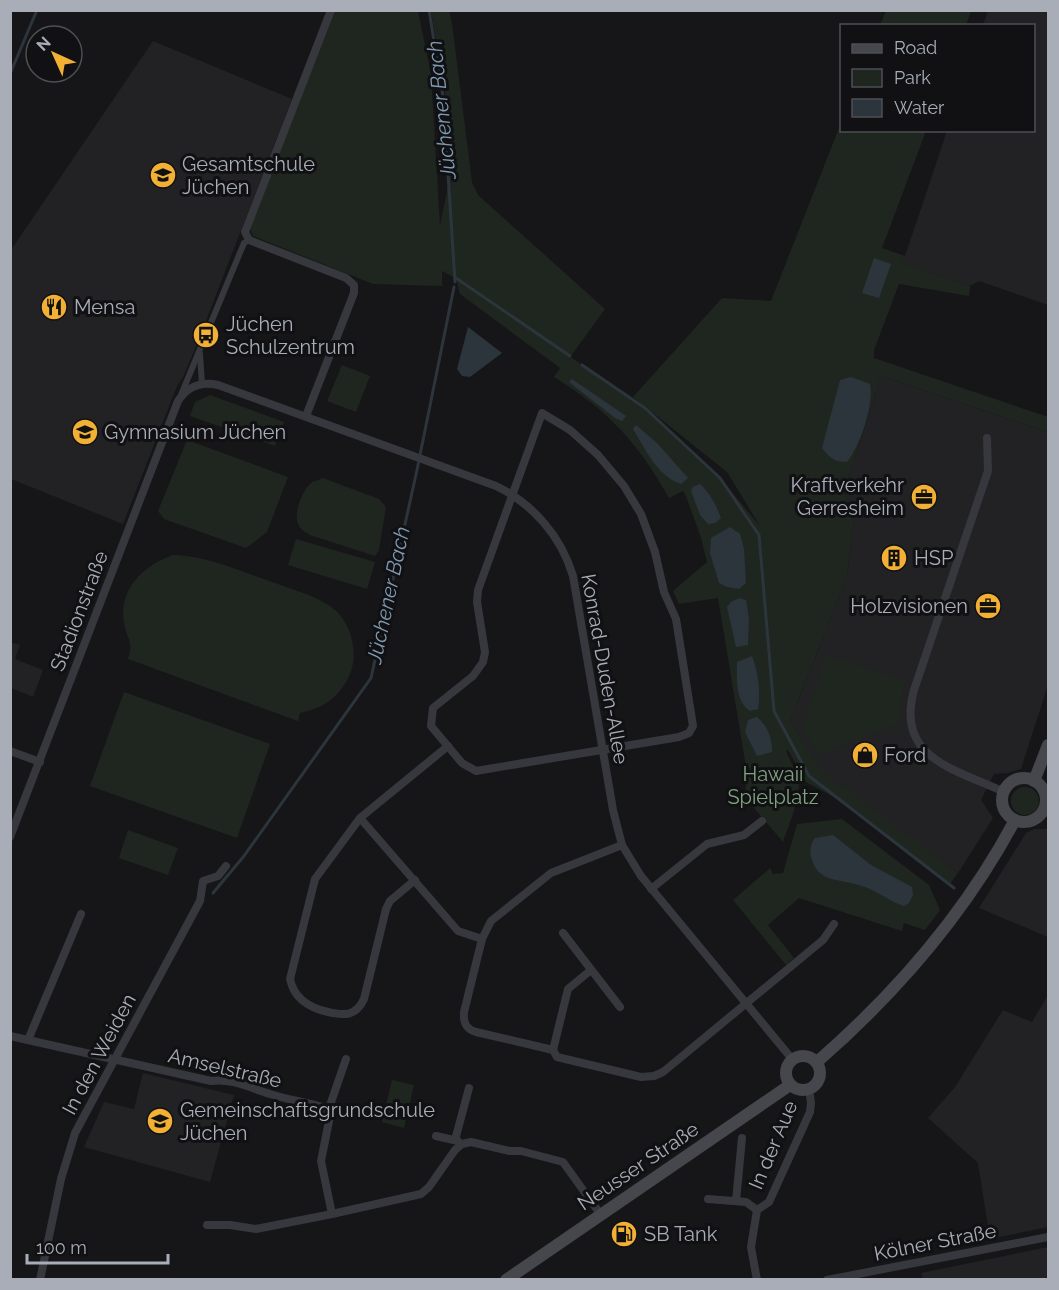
<svg xmlns="http://www.w3.org/2000/svg" width="1059" height="1290" font-family="Raleway,sans-serif">
	<style>
		.built { fill: #222225 }
		.green { fill: #1e261f }
		.water { fill: #2c353c }
		.lines { fill: none; stroke-linecap: round; stroke-linejoin: round }
		.stream { stroke: #2c353c; stroke-width: 3 }
		.pedestrian { stroke: #37383d; stroke-width: 6 }
		.minor { stroke: #37383d; stroke-width: 8 }
		.secondary { stroke: #45474d; stroke-width: 12 }
		.labels { text-anchor: middle; dominant-baseline: central; stroke-width: 6; stroke-linejoin: round; paint-order: stroke }
		.poi-label { font-size: 20px; fill: #a8adb8; stroke: #111113; text-anchor: start }
		.street-label { font-size: 20px; fill: #a8adb8; stroke: #111113 }
		.park-label { font-size: 20px; fill: #7fa381; stroke: #111113 }
		.water-label { font-size: 21px; font-style: italic; fill: #7f9bb3; stroke: #111113 }
	</style>
	<rect width="100%" height="100%" fill="#161618"/>
	<g class="built">
		<polygon points="988,11 1048,11 1048,305 979,281 970,286 900,262 905,256 947,131 1034,130 1034,26 983,25"/>
		<polygon points="153,41 292,99 195,349 183,377 177,386 123,524 11,479 11,250"/>
		<polygon points="879,375 1048,432 1048,685 1021,769 1008,773 994,774 981,800 993,818 958,873 876,815 821,770 790,721 847,577 854,516 844,492 879,382"/>
		<polygon points="10,642 20,645 15,659 43,670 33,697 11,688"/>
		<polygon points="1034,829 1048,829 1048,937 979,908 1026,833"/>
		<polygon points="1048,995 1048,1227 990,1239 978,1163 928,1118 955,1087 1003,1010 1032,1022"/>
		<polygon points="143,1073 234,1095 210,1182 84,1147 104,1102 134,1109"/>
		<polygon points="1048,1247 1048,1276 1044,1279 923,1279 921,1273"/>
	</g>
	<g class="green">
		<path d="M 334,10 L 418,11 L 431,74 L 440,226 L 451,171 L 449,116 L 431,11 L 449,11 L 452,23 L 472,182 L 478,195 L 605,309 L 571,356 L 553,345 L 645,408 L 720,478 L 760,526 L 727,472 L 633,397 L 722,298 L 771,301 L 841,123 L 842,130 L 926,131 L 882,248 L 905,256 L 901,262 L 970,286 L 969,296 L 899,284 L 874,350 L 874,358 L 1048,417 L 1048,432 L 879,375 L 879,382 L 844,492 L 854,516 L 847,577 L 790,721 L 822,770 L 958,873 L 949,885 L 847,804 L 806,782 L 788,750 L 786,751 L 800,781 L 794,811 L 783,842 L 744,796 L 750,768 L 746,767 L 718,598 L 679,604 L 673,591 L 707,562 L 701,538 L 686,496 L 683,491 L 669,498 C 638,443 608,410 554,377 L 560,368 L 460,294 L 456,278 L 442,271 L 442,286 L 373,284 L 253,236 L 250,227 Z"/>
		<polygon points="886,11 886,10 971,11 966,25 880,25"/>
		<polygon points="342,365 370,376 356,412 327,401"/>
		<polygon points="210,395 284,422 275,446 190,416 195,402"/>
		<polygon points="187,440 288,477 267,532 246,548 164,519 158,511"/>
		<path d="M 323,478 L 379,499 L 386,507 L 379,550 L 375,556 L 310,535 C 304,532 299,528 297,521 C 295,510 302,492 310,484 C 313,481 319,480 323,478 Z"/>
		<polygon points="296,539 375,562 367,589 288,565"/>
		<path d="M 173,555 C 209,556 242,572 275,583 C 293,590 314,595 330,606 C 351,620 360,654 349,676 C 339,698 323,708 300,713 L 298,721 L 128,659 C 134,641 127,640 124,623 C 118,589 144,565 173,555 Z"/>
		<polygon points="826,655 906,680 900,704 900,723 818,756 802,728"/>
		<polygon points="124,692 270,744 237,838 90,786"/>
		<circle cx="1025" cy="801" r="14"/>
		<polygon points="842,819 929,885 940,910 925,930 904,923 902,931 799,898 768,925 794,958 786,965 733,900 770,868 773,874 783,873 797,824"/>
		<polygon points="128,830 178,848 168,875 119,858"/>
		<polygon points="392,1080 414,1085 404,1128 382,1122"/>
	</g>
	<g class="water">
		<polygon points="874,258 891,264 879,298 862,293"/>
		<polygon points="468,327 502,353 470,377 462,376 457,369"/>
		<path d="M 851,377 L 870,384 C 874,405 860,446 847,462 C 834,462 830,458 822,448 L 840,380 Z"/>
		<polygon points="572,379 626,416 622,421 615,418 569,382"/>
		<path d="M 636,425 L 657,443 L 688,478 L 681,484 C 657,476 646,450 633,429 Z"/>
		<path d="M 700,484 C 710,493 716,505 721,518 L 715,523 L 708,524 L 700,515 L 691,491 L 693,487 Z"/>
		<polygon points="730,527 740,534 744,549 746,583 739,589 727,587 719,583 710,553 711,538"/>
		<polygon points="739,598 746,600 749,619 748,645 736,647 727,607 731,602"/>
		<path d="M 752,656 C 758,671 761,693 758,709 L 750,711 C 735,701 737,679 737,662 Z"/>
		<path d="M 757,717 C 768,727 772,737 772,752 L 757,756 L 745,732 L 748,720 Z"/>
		<path d="M 833,835 L 871,865 L 912,887 L 913,895 L 909,903 L 904,906 C 889,901 877,891 862,886 C 840,878 820,884 812,860 C 809,852 810,844 815,838 Z"/>
	</g>
	<g class="lines">
		<g class="stream">
			<polyline points="429,10 443,96 455,282"/>
			<polyline points="10,74 37,10"/>
			<polyline points="456,278 570,356"/>
			<polyline points="582,365 645,408 720,478 759,535 774,711 809,776 954,888"/>
			<polyline points="213,893 244,856 371,678 417,470 454,287"/>
		</g>
		<g class="pedestrian">
			<polyline points="200,354 202,384"/>
			<polyline points="181,395 244,243 249,240"/>
		</g>
		<g class="minor">
			<polygon points="542,413 570,430 598,455 624,486 641,514 655,552 664,592 676,619 693,726 689,733 679,737 476,771 462,763 431,726 433,708 473,676 483,662 485,652 477,602 478,590"/>
			<polyline points="306,416 354,293 354,285 346,278 249,240 245,232 331,10"/>
			<path d="M 987,438 L 988,471 L 914,690 C 895,759 956,769 1004,792"/>
			<polyline points="448,746 360,818 458,931 482,939"/>
			<polyline points="10,751 40,762"/>
			<polyline points="1043,810 1048,813"/>
			<path d="M 360,818 L 315,879 L 290,979 C 294,999 310,1008 328,1012 C 345,1016 356,1016 364,999 L 386,909 L 390,901 L 415,880"/>
			<path d="M 10,837 L 178,401 C 187,387 201,381 218,385 L 496,486 C 533,504 561,536 573,576 L 613,810 L 622,845 L 641,876 L 792,1059"/>
			<path d="M 622,845 L 551,873 L 491,921 L 482,939 L 464,1012 C 463,1023 466,1029 476,1032 L 553,1050 L 557,1057 L 641,1077 L 654,1076 L 663,1072 L 823,940 L 834,924"/>
			<polyline points="651,889 707,844 744,835 762,821"/>
			<polyline points="563,933 620,1007"/>
			<path d="M 10,1036 L 211,1081 C 232,1078 250,1088 270,1094 C 288,1100 307,1102 325,1108 L 330,1116 L 321,1161 L 332,1214 L 421,1194 L 429,1187 L 455,1150 L 462,1144 L 471,1142 L 510,1151 L 521,1151 L 563,1162 L 601,1215"/>
			<polyline points="28,1040 81,914"/>
			<polyline points="553,1050 568,989 591,970"/>
			<polyline points="328,1111 346,1059"/>
			<polyline points="436,1136 458,1141"/>
			<polyline points="455,1140 469,1088"/>
			<polyline points="708,1199 746,1202 757,1210"/>
			<polyline points="736,1201 742,1138"/>
			<polyline points="207,1225 230,1225 256,1229 332,1214"/>
			<polyline points="40,1280 61,1179 75,1133 200,901 203,881 218,876 226,866"/>
			<polyline points="757,1280 751,1247 757,1210 769,1202 810,1112 811,1103 809,1089"/>
			<polyline points="827,1280 1048,1237"/>
		</g>
		<g class="secondary">
			<circle cx="1024" cy="800" r="22"/>
			<polyline points="1034,781 1048,745"/>
			<circle cx="803" cy="1073" r="17"/>
			<path d="M 817,1062 C 896,993 965,914 1015,820"/>
			<polyline points="506,1280 790,1085"/>
		</g>
	</g>
	<defs>
		<symbol id="school-disc" viewBox="-11 -11 22 22"><circle r="9.5" fill="#f2b134" stroke="#111113"/><path d="M0-5L7-2L0 1L-7-2ZM-4 1L0 2.5L4 1V4Q0 6-4 4Z" fill="#111"/></symbol>
		<symbol id="restaurant-disc" viewBox="-11 -11 22 22"><circle r="9.5" fill="#f2b134" stroke="#111113"/><path d="M-5-6h1v4h1v-4h1v4h1v-4h1v5L-1.5 .5V6h-2V.5L-5-1ZM5-6V6H3V1.5H1.5Q1.5-4 5-6Z" fill="#111"/></symbol>
		<symbol id="bus-disc" viewBox="-11 -11 22 22"><circle r="9.5" fill="#f2b134" stroke="#111113"/><path d="M-5-6H5V4H4V6H2V4H-2V6H-4V4H-5ZM-3.5-4V0h7V-4ZM-3.5 1.2v1.5H-2V1.2ZM2 1.2v1.5H3.5V1.2Z" fill="#111"/></symbol>
		<symbol id="office-disc" viewBox="-11 -11 22 22"><circle r="9.5" fill="#f2b134" stroke="#111113"/><path d="M-6-3h4V-5.5h4V-3h4V5H-6ZM-1-4.5V-3h2v-1.5ZM-6 0V1H6V0Z" fill="#111"/></symbol>
		<symbol id="building-disc" viewBox="-11 -11 22 22"><circle r="9.5" fill="#f2b134" stroke="#111113"/><path d="M-4-6H4V6H1V3H-1V6H-4ZM-2.5-4.3h1.7v1.8h-1.7ZM.8-4.3h1.7v1.8H.8ZM-2.5-1h1.7V.8h-1.7ZM.8-1h1.7V.8H.8Z" fill="#111"/></symbol>
		<symbol id="shop-disc" viewBox="-11 -11 22 22"><circle r="9.5" fill="#f2b134" stroke="#111113"/><path d="M-5-2.5h2.3a2.7 3.5 0 0 1 5.4 0H5L5.5 6h-11ZM-1.5-2.5h3a1.5 2.3 0 0 0-3 0Z" fill="#111"/></symbol>
		<symbol id="fuel-disc" viewBox="-11 -11 22 22"><circle r="9.5" fill="#f2b134" stroke="#111113"/><path d="M-5.5-6h7V0h2V4h1.3V-2.5L3-4.5l.8-.8L6-3V5H2.5V1h-1V6h-7ZM-4.2-4.7v3.2H.2V-4.7Z" fill="#111"/></symbol>
	</defs>
	<g fill-rule="evenodd">
		<use href="#school-disc" x="148" y="160" width="30" height="30"/>
		<use href="#restaurant-disc" x="39" y="292" width="30" height="30"/>
		<use href="#bus-disc" x="191" y="320" width="30" height="30"/>
		<use href="#school-disc" x="70" y="417" width="30" height="30"/>
		<use href="#office-disc" x="909" y="482" width="30" height="30"/>
		<use href="#building-disc" x="879" y="543" width="30" height="30"/>
		<use href="#office-disc" x="973" y="591" width="30" height="30"/>
		<use href="#shop-disc" x="850" y="740" width="30" height="30"/>
		<use href="#school-disc" x="145" y="1106" width="30" height="30"/>
		<use href="#fuel-disc" x="609" y="1219" width="30" height="30"/>
	</g>
	<g class="labels">
		<g class="poi-label">
			<text x="182" y="164">Gesamtschule<tspan x="182" dy="23">Jüchen</tspan></text>
			<text x="74" y="307">Mensa</text>
			<text x="226" y="324">Jüchen<tspan x="226" dy="23">Schulzentrum</tspan></text>
			<text x="104" y="432">Gymnasium Jüchen</text>
			<text x="904" y="485" text-anchor="end">Kraftverkehr<tspan x="904" dy="23">Gerresheim</tspan></text>
			<text x="914" y="558">HSP</text>
			<text x="968" y="606" text-anchor="end">Holzvisionen</text>
			<text x="884" y="755">Ford</text>
			<text x="180" y="1110">Gemeinschaftsgrundschule<tspan x="180" dy="23">Jüchen</tspan></text>
			<text x="644" y="1234">SB Tank</text>
		</g>
		<g class="street-label">
			<text transform="translate(79 611) rotate(-69)">Stadionstraße</text>
			<text transform="translate(605 669) rotate(80)">Konrad-Duden-Allee</text>
			<text transform="translate(99 1054) rotate(-62)">In den Weiden</text>
			<text transform="translate(225 1068) rotate(13)">Amselstraße</text>
			<text transform="translate(773 1145) rotate(-67)">In der Aue</text>
			<text transform="translate(638 1166) rotate(-34)">Neusser Straße</text>
			<text transform="translate(935 1242) rotate(-11)">Kölner Straße</text>
		</g>
		<g class="park-label">
			<text x="773" y="774">Hawaii<tspan x="773" dy="23">Spielplatz</tspan></text>
		</g>
		<g class="water-label">
			<text transform="translate(441 110) rotate(-96)">Jüchener Bach</text>
			<text transform="translate(388 595) rotate(-78)">Jüchener Bach</text>
		</g>
	</g>
	<rect width="1059" height="1290" fill="none" stroke="#a8adb8" stroke-width="24"/>
	<rect x="840" y="24" width="195" height="108" fill="#111113" stroke="#4d4f55" stroke-width="1.5"/>
	<rect x="852" y="44" width="30" height="9" fill="#45474d" stroke="#4d4f55" stroke-width="1.5"/>
	<text x="894" y="54" font-size="18" fill="#a8adb8">Road</text>
	<rect x="852" y="69" width="30" height="18" fill="#1e261f" stroke="#4d4f55" stroke-width="1.5"/>
	<text x="894" y="84" font-size="18" fill="#a8adb8">Park</text>
	<rect x="852" y="99" width="30" height="18" fill="#2c353c" stroke="#4d4f55" stroke-width="1.5"/>
	<text x="894" y="114" font-size="18" fill="#a8adb8">Water</text>
	<g transform="translate(54 54) rotate(315)"><circle r="28" fill="#111113" stroke="#4d4f55" stroke-width="1.5"/>
	<path d="M0-4.5L10 22L0 15L-10 22Z" fill="#f2b134"/>
	<text y="-9" font-size="16" font-weight="bold" text-anchor="middle" fill="#a8adb8">N</text>
	</g>
	<path d="M27 1254v9h141v-9" fill="none" stroke="#a8adb8" stroke-width="3"/>
	<text x="36" y="1254" font-size="18" fill="#a8adb8" stroke="#111113" stroke-width="4.5" paint-order="stroke">100 m</text>
</svg>
